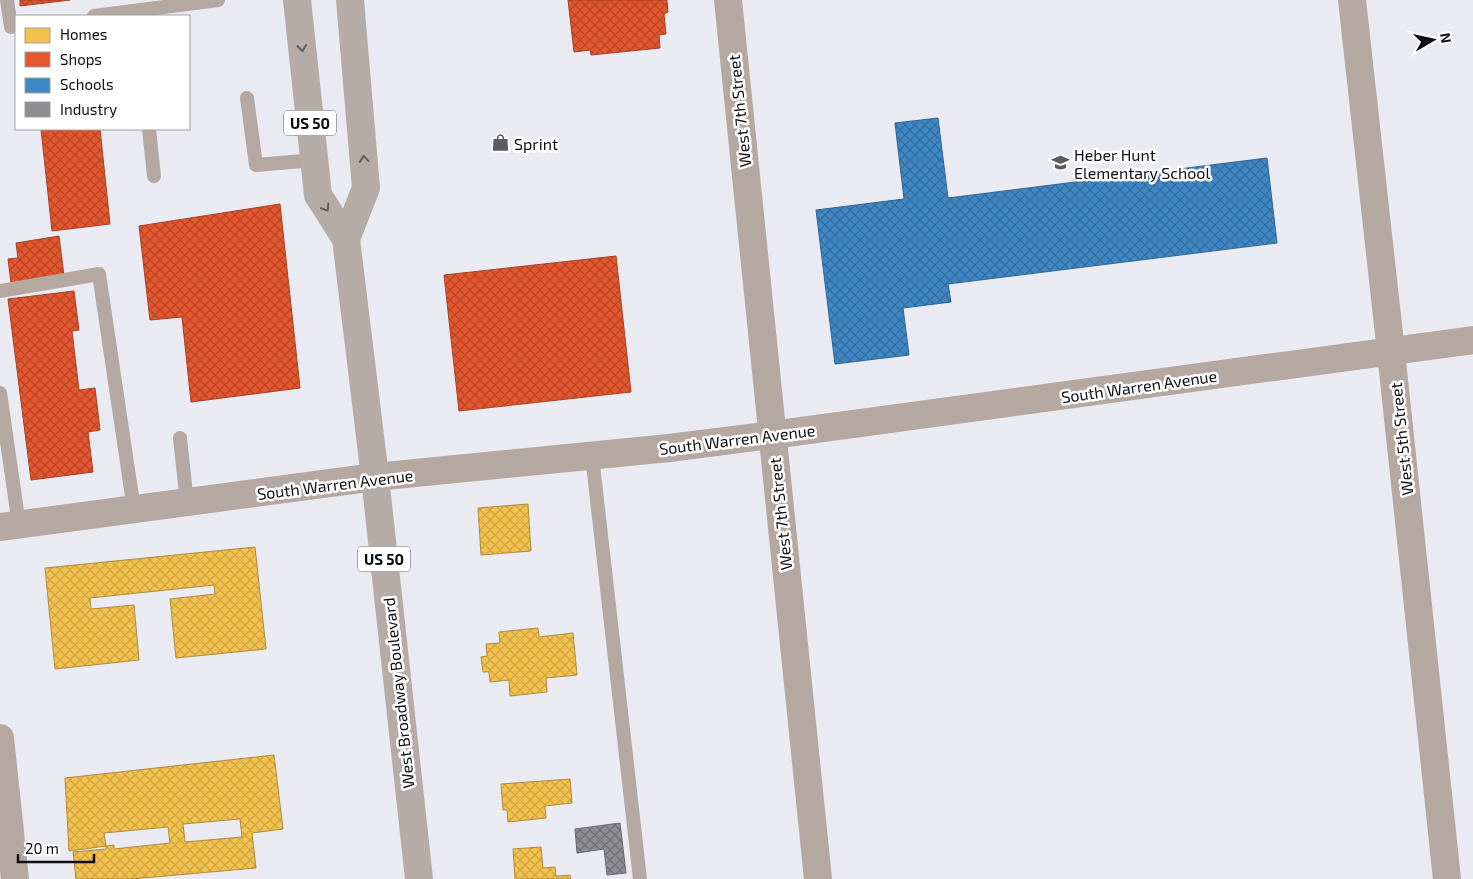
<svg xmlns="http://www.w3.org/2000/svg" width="1473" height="879" font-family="'Exo 2',sans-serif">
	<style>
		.homes { fill: url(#homes-cross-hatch); stroke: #ae8b3c; fill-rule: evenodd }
		.shops { fill: url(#shops-cross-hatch); stroke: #a44126 }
		.schools { fill: url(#schools-cross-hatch); stroke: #306390 }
		.industry { fill: url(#industry-cross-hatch); stroke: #67676c }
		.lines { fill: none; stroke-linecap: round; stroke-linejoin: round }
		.service { stroke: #b4a8a1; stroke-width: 14 }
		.minor { stroke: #b4a8a1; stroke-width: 28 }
		.trunk { stroke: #b6aca7; stroke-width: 28 }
		.oneway { stroke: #625d5d }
		.labels { text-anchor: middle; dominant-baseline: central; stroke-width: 5; stroke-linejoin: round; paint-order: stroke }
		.shield { fill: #fff; stroke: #56565a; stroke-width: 1 }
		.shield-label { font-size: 15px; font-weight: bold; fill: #0e0e13 }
		.street-label { font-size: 16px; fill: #0e0e13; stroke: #fff }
		.poi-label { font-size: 16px; fill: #0e0e13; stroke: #fff; text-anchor: start }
	</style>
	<defs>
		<pattern id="homes-cross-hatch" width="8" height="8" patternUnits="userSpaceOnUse" patternTransform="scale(1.25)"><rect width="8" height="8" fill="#f2c14e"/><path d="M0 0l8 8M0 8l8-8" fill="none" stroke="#cea543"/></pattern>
		<pattern id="shops-cross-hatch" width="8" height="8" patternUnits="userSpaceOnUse" patternTransform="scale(1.25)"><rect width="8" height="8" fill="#e4572e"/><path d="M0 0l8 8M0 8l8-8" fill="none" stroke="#b74626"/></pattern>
		<pattern id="schools-cross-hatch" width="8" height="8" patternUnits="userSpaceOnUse" patternTransform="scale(1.25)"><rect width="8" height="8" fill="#3f88c5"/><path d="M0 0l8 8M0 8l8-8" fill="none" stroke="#336e9f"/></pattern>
		<pattern id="industry-cross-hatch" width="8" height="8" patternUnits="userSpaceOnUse" patternTransform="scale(1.25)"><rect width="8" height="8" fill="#8d8d92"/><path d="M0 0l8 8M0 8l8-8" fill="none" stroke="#727276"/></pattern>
	</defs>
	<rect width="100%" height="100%" fill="#eaebf2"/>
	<g class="homes">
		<polygon points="528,504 531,551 481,555 478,508"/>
		<polygon points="255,547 266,649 176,658 170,599 215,594 214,585 90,598 91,609 134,605 139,660 55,669 45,568"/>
		<polygon points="538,628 539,637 573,633 577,675 546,678 547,692 510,696 509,680 490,682 489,672 483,672 481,657 487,656 486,644 500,643 499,632"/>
		<path d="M 274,755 L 283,829 L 252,833 L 256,868 L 131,879 L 76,879 L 73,852 L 106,849 L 106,846 L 69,851 L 65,778 ZM 240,819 L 242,837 L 185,842 L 183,824 ZM 168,827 L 170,843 L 114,849 L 114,845 L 106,846 L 104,833 Z"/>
		<polygon points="570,779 572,803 545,806 546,818 508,822 507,810 503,810 501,784"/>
		<polygon points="541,847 543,868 555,867 556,876 570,875 571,879 515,879 513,849"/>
	</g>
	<g class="shops">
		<polygon points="20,0 70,0 20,6"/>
		<polygon points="568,0 667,0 668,12 664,14 666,34 659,35 660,48 591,55 590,50 574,52"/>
		<polygon points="41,129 100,129 110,224 52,231"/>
		<polygon points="280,204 300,388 191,402 182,317 150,320 139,226"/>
		<polygon points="59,236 64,276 11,283 8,259 18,258 16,243"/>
		<polygon points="616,256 631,392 459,411 444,275"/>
		<polygon points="74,291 79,330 72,331 79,390 95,388 100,430 88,432 93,472 31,480 8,299"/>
	</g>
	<polygon class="schools" points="938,118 948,198 1267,158 1277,243 948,284 951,302 903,308 909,355 835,364 816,210 904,199 895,123"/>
	<polygon class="industry" points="620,823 626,873 607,875 604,849 577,853 575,829"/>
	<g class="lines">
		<g class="service">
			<polyline points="7,0 11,27"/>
			<polyline points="94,16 218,0"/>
			<polyline points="247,98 256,165 314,160"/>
			<polyline points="149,129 154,176"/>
			<polyline points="0,291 99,274 134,510"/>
			<polyline points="0,393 19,525"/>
			<polyline points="180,438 187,503"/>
			<polyline points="592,456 640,879"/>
		</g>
		<g class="minor">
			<polyline points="728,0 818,879"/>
			<polyline points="1352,0 1391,352 1447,879"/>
			<polyline points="0,527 375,477 669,448 772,435 1473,340"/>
			<polyline points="0,738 15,879"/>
		</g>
		<g class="trunk">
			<polyline points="297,0 318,195 346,239 375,477 419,879"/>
			<polyline points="346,239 366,188 350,0"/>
		</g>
	</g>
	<defs><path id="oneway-chevron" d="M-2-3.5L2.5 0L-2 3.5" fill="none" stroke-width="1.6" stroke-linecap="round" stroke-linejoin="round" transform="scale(1.25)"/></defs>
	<g class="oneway">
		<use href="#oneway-chevron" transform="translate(302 48) rotate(84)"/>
		<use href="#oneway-chevron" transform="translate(364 159) rotate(-95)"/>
		<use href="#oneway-chevron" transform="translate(326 208) rotate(57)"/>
	</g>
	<defs>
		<symbol id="shop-bare" viewBox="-9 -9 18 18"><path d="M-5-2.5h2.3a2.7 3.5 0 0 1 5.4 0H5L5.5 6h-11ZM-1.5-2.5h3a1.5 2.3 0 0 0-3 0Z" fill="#5b5b61" stroke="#fff" stroke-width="2.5" paint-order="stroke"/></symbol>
		<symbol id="school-bare" viewBox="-9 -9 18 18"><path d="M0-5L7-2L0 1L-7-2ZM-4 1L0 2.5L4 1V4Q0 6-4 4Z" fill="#5b5b61" stroke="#fff" stroke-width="2.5" paint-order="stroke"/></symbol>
	</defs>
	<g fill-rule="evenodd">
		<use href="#shop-bare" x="488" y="130" width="25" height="25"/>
		<use href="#school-bare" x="1048" y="150" width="25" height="25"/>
	</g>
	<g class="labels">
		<g class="shield">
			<rect x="284" y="110.5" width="52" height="25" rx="4"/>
			<rect x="358" y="546.5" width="52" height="25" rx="4"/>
		</g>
		<g class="shield-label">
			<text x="310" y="123">US 50</text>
			<text x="384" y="559">US 50</text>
		</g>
		<g class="street-label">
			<text transform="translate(739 111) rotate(-96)">West 7th Street</text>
			<text transform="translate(1139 386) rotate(-8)">South Warren Avenue</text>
			<text transform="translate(737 439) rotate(-7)">South Warren Avenue</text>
			<text transform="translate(1401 439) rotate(-96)">West 5th Street</text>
			<text transform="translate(335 484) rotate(-7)">South Warren Avenue</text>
			<text transform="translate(780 514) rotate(-96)">West 7th Street</text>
			<text transform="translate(398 693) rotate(-96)">West Broadway Boulevard</text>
		</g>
		<g class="poi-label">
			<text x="514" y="143">Sprint</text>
			<text x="1074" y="154">Heber Hunt<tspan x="1074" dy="18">Elementary School</tspan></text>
		</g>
	</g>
	<rect x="15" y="15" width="175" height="115" fill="#ffffff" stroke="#9f9fa1"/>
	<rect x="25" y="28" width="25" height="15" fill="#f2c14e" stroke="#9f9fa1"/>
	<text x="60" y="40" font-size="15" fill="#0e0e13">Homes</text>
	<rect x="25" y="52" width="25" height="15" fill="#e4572e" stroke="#9f9fa1"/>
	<text x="60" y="65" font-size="15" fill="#0e0e13">Shops</text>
	<rect x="25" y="78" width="25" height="15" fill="#3f88c5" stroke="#9f9fa1"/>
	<text x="60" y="90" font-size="15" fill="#0e0e13">Schools</text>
	<rect x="25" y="102" width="25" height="15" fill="#8d8d92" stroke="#9f9fa1"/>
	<text x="60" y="115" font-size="15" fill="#0e0e13">Industry</text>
	<g transform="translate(1433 40) rotate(81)" stroke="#ffffff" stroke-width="4" paint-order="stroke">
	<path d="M0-4L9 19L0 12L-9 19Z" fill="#0e0e13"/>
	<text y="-8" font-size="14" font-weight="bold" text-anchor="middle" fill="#0e0e13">N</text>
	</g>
	<path d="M18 854v8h76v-8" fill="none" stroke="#0e0e13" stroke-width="2.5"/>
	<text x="25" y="854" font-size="15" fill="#0e0e13" stroke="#ffffff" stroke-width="4" paint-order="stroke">20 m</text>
</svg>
